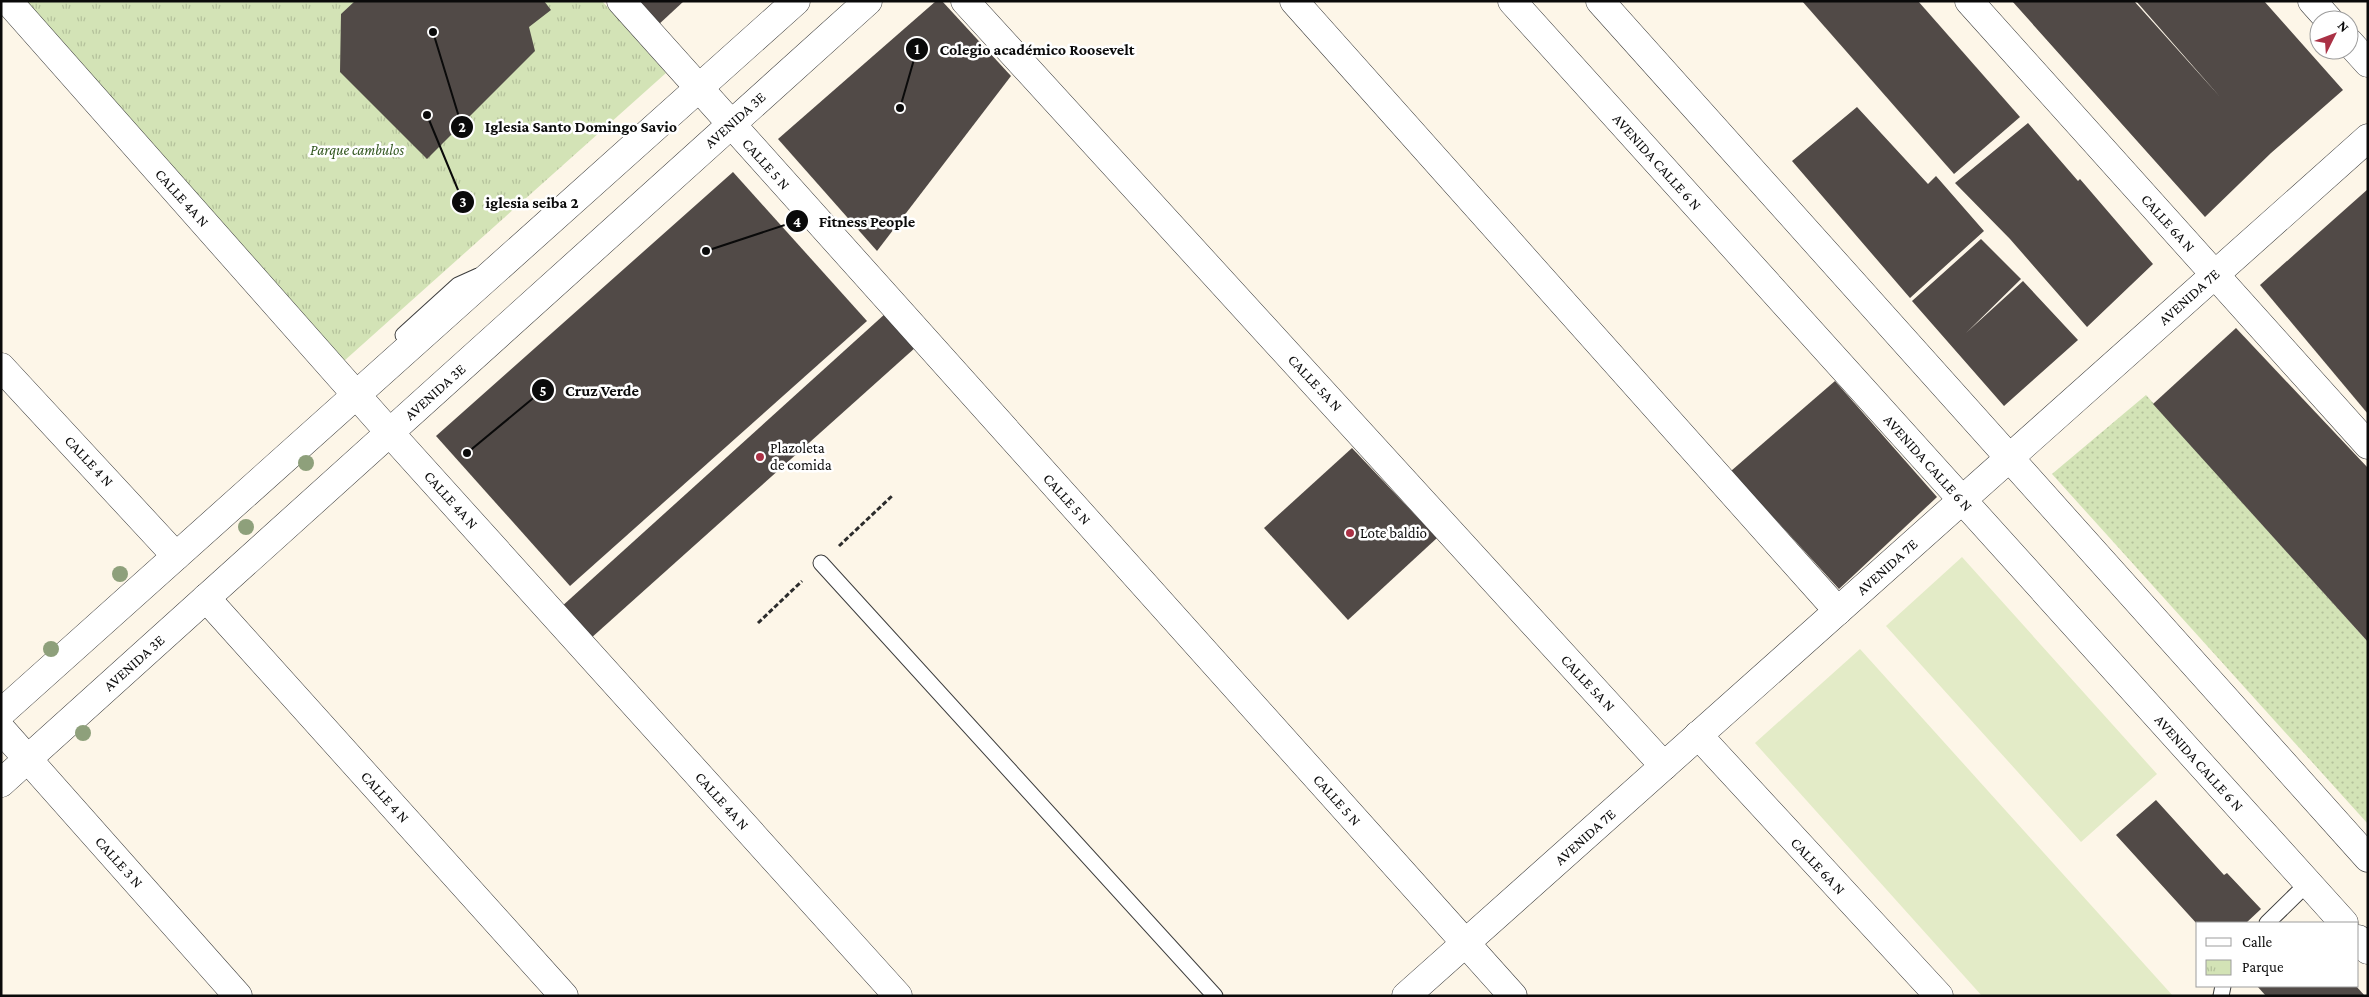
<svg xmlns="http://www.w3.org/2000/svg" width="2369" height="997" font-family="'Crimson Pro',serif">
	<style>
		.grass { fill: url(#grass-dots) }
		.park { fill: url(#park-tufts) }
		.pitch { fill: #e3ebc7 }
		.building { fill: #514a47 }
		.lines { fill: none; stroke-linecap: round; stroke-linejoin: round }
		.service-casing { stroke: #3d3d3d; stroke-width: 17 }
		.minor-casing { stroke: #3d3d3d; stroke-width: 29 }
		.tertiary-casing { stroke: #3d3d3d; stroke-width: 29 }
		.path { stroke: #2c2c2c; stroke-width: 3; stroke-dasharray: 5 2.5; stroke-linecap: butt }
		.service { stroke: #fff; stroke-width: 15 }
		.minor { stroke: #fff; stroke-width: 28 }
		.tertiary { stroke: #fff; stroke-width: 28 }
		.tree { fill: #8ea07b }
		.poi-dot { fill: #aa3145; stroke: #fff; stroke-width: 2 }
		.labels { text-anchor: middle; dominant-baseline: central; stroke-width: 5; stroke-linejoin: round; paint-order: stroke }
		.street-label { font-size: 15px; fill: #0a0a0a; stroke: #fff }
		.park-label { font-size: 15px; font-style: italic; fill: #345922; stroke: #fff }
		.poi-label { font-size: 15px; fill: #0a0a0a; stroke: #fff; text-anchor: start }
		.leader { fill: none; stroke: #0a0a0a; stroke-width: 2 }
		.callout-dot { fill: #0a0a0a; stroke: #fff; stroke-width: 2 }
		.mark-label { font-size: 15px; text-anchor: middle; font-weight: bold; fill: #fff }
		.callout-label { font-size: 16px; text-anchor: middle; font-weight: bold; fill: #0a0a0a; stroke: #fff; stroke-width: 5; stroke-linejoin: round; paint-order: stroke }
	</style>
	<defs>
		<pattern id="grass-dots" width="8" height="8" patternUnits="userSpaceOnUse" patternTransform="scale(1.25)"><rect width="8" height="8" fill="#d3e3b6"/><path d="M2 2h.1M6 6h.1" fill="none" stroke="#b4c19b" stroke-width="1.8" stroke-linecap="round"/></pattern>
		<pattern id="park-tufts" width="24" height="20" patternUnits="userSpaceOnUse" patternTransform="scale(1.25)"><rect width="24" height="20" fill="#d3e3b6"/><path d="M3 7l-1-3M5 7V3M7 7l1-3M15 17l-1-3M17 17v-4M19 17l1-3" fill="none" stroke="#b4c19b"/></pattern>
	</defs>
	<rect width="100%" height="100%" fill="#fdf6e8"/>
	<polygon class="grass" points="2146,395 2368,642 2368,824 2052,474"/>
	<polygon class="park" points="23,1 602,1 666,73 344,361"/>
	<g class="pitch">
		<polygon points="1962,557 2157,774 2081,842 1886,626"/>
		<polygon points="1860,649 2173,996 1982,996 1755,743"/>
	</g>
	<g class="building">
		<polygon points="355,1 544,1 551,10 529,27 535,51 427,159 340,72 341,14"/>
		<polygon points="634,1 684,1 657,26"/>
		<polygon points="936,1 942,1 1011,76 877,251 778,139"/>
		<polygon points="1802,1 1918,1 2020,117 1954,174"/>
		<polygon points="2012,1 2134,1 2221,98 2136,1 2264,1 2343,90 2271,153 2205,217"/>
		<polygon points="1857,107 1928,184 1936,176 1984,231 1910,298 1792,161"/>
		<polygon points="2028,123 2078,181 2080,179 2153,264 2087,327 2010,239 1955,183"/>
		<polygon points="733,172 867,321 570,586 436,436"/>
		<polygon points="2368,189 2368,414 2260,285"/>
		<polygon points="1981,239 2021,279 1966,333 2023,281 2078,340 2004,406 1912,301"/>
		<polygon points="886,313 916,347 590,639 560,608"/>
		<polygon points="2236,328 2368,468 2368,642 2153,404"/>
		<polygon points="1835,381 1937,497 1839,589 1731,471"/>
		<polygon points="1352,448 1437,538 1348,620 1264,528"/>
		<polygon points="2156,800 2224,875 2227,873 2261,909 2246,923 2198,923 2198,925 2116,835"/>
		<polygon points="2257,986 2356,986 2365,996 2266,996"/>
	</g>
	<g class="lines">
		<defs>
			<g id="service">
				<polyline points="403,335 458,285 478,276"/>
				<polyline points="821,563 1215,996"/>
				<polyline points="2267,923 2308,883"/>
				<polyline points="2221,996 2223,986"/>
			</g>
			<g id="minor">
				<polyline points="8,1 390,433 898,996"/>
				<polyline points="621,1 1513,996"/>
				<polyline points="965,1 1664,766"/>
				<polyline points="1294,1 1838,611"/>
				<polyline points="1969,1 2368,445"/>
				<polyline points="2312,1 2329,20"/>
				<polyline points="2349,42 2368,63"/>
				<polyline points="1,367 176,556"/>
				<polyline points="206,598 564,996"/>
				<polyline points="1,729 238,996"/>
				<polyline points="1698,735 1939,996"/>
				<polyline points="1406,996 2368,138"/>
			</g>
			<g id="tertiary">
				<polyline points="1512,1 2344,923"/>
				<polyline points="1600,1 2368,858"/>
				<polyline points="1,713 796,1"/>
				<polyline points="1,783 868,1"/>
				<polyline points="2358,939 2368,950"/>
			</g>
		</defs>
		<use href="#service" class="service-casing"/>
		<use href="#minor" class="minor-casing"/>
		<use href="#tertiary" class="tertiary-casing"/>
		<g class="path">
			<polyline points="839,546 892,496"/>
			<polyline points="758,623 802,581"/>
		</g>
		<use href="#service" class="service"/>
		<use href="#minor" class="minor"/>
		<use href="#tertiary" class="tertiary"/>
	</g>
	<g class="tree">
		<circle cx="306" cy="463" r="8"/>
		<circle cx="246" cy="527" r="8"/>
		<circle cx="120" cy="574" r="8"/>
		<circle cx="51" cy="649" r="8"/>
		<circle cx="83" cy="733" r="8"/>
	</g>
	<g class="poi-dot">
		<circle cx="760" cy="457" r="5"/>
		<circle cx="1350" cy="533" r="5"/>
	</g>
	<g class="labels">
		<g class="street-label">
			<text transform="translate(735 120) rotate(-42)">AVENIDA 3E</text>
			<text transform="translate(1657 162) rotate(48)">AVENIDA CALLE 6 N</text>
			<text transform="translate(766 164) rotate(48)">CALLE 5 N</text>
			<text transform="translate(182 198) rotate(48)">CALLE 4A N</text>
			<text transform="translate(2168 223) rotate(48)">CALLE 6A N</text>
			<text transform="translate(2189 297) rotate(-42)">AVENIDA 7E</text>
			<text transform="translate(1315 383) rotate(47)">CALLE 5A N</text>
			<text transform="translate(435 392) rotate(-42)">AVENIDA 3E</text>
			<text transform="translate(89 461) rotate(47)">CALLE 4 N</text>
			<text transform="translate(1928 463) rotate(48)">AVENIDA CALLE 6 N</text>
			<text transform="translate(1067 499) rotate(48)">CALLE 5 N</text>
			<text transform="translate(451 500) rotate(48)">CALLE 4A N</text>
			<text transform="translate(1887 567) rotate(-42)">AVENIDA 7E</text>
			<text transform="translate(134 663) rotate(-42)">AVENIDA 3E</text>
			<text transform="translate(1588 683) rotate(47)">CALLE 5A N</text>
			<text transform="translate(2199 763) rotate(48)">AVENIDA CALLE 6 N</text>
			<text transform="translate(385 797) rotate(48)">CALLE 4 N</text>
			<text transform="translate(1337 800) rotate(48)">CALLE 5 N</text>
			<text transform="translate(722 801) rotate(48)">CALLE 4A N</text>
			<text transform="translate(1585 837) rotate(-42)">AVENIDA 7E</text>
			<text transform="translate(119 862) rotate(48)">CALLE 3 N</text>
			<text transform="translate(1818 866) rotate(47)">CALLE 6A N</text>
		</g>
		<g class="park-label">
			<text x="357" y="150">Parque cambulos</text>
		</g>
		<g class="poi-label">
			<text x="770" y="448">Plazoleta<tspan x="770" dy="17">de comida</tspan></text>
			<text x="1360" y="533">Lote baldio</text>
		</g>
	</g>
	<path class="leader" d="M900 108L917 49M433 32L462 127M427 115L463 202M706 251L797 221M467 453L543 390"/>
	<g class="callout-dot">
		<circle cx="900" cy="108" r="5"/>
		<circle cx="433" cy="32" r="5"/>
		<circle cx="427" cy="115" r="5"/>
		<circle cx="706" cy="251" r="5"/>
		<circle cx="467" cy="453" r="5"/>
		<circle cx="917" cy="49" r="12"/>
		<circle cx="462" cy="127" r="12"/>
		<circle cx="463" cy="202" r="12"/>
		<circle cx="797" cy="221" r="12"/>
		<circle cx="543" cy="390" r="12"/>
	</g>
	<g class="mark-label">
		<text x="917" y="54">1</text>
		<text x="462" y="132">2</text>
		<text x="463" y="207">3</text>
		<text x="797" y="227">4</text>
		<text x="543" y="396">5</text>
	</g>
	<g class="callout-label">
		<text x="1037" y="55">Colegio académico Roosevelt</text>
		<text x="581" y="132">Iglesia Santo Domingo Savio</text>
		<text x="532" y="208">iglesia seiba 2</text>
		<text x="867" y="227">Fitness People</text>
		<text x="602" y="396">Cruz Verde</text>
	</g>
	<rect width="2369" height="997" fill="none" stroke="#0a0a0a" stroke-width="5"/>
	<rect x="2196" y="922" width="162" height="65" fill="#ffffff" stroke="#9d9d9d"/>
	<rect x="2206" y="938" width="25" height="8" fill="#ffffff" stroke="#9d9d9d"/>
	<text x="2242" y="947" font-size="15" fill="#0a0a0a">Calle</text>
	<rect x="2206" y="960" width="25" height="15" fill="url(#park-tufts)" stroke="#9d9d9d"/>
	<text x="2242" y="972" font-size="15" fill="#0a0a0a">Parque</text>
	<g transform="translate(2334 35) rotate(48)"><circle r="24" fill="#ffffff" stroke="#9d9d9d"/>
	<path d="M0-4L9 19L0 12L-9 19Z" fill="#aa3145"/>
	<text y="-8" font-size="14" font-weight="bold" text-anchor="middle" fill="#0a0a0a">N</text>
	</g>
</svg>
